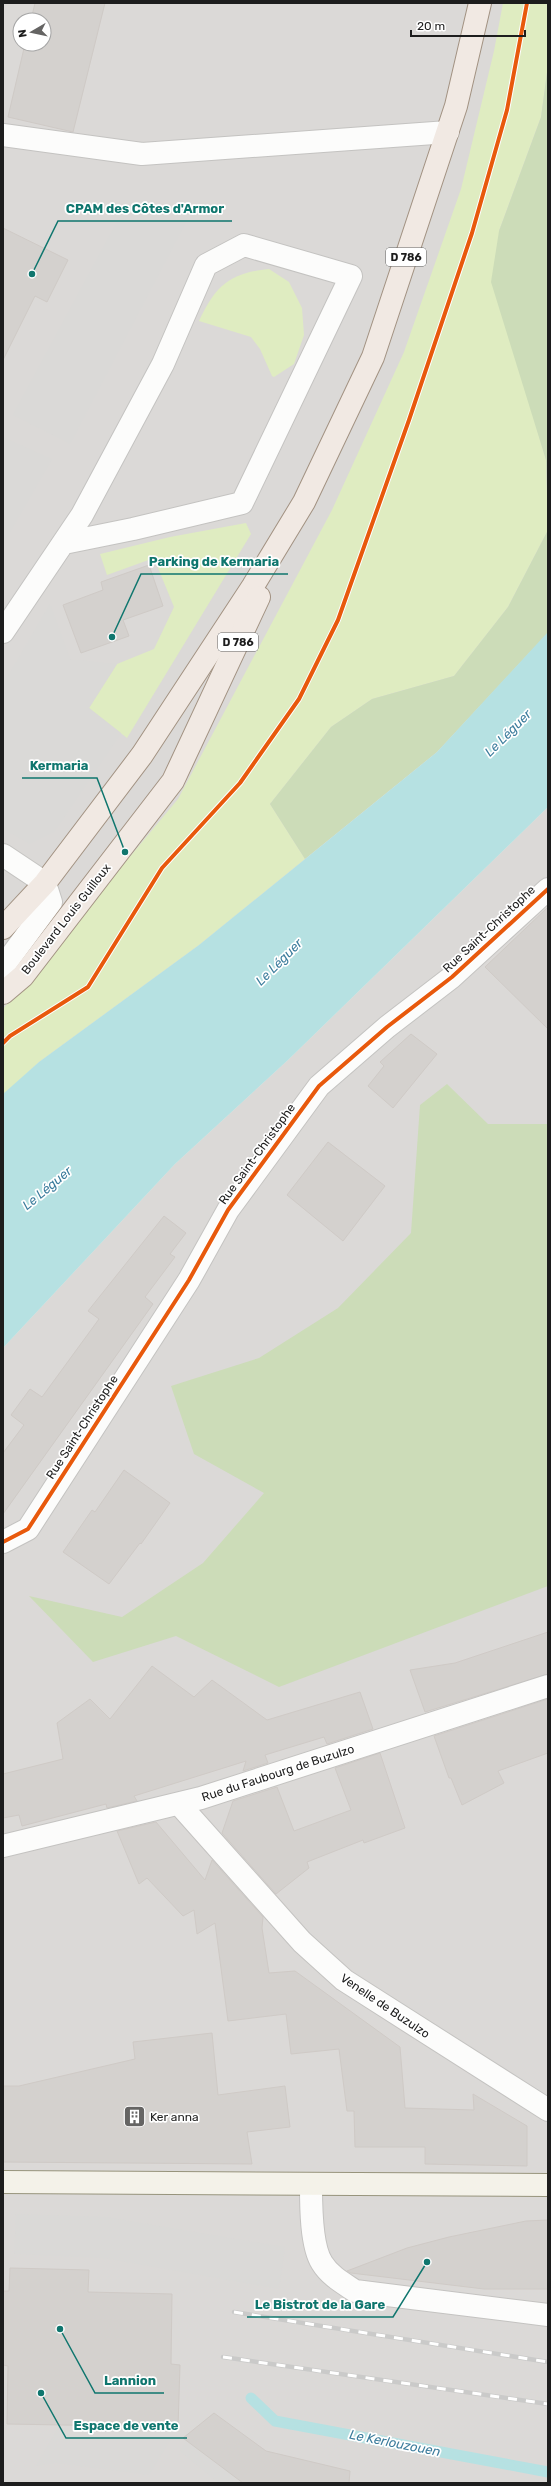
<svg xmlns="http://www.w3.org/2000/svg" width="551" height="2486" font-family="Rubik,sans-serif">
	<style>
		.residential { fill: #dbd9d7; fill-rule: evenodd }
		.grass { fill: #dfecc1 }
		.forest { fill: #ccdcb8 }
		.parking { fill: #dad9d7 }
		.water { fill: #b6e1e2 }
		.lines { fill: none; stroke-linecap: round; stroke-linejoin: round }
		.stream { stroke: #b6e1e2; stroke-width: 11 }
		.building { fill: #d4d1ce; stroke: #cfcac6 }
		.service-casing { stroke: #c4c3c1; stroke-width: 24 }
		.minor-casing { stroke: #c4c3c1; stroke-width: 24 }
		.secondary-casing { stroke: #97947c; stroke-width: 24 }
		.primary-casing { stroke: #a29282; stroke-width: 24 }
		.service { stroke: #fcfcfb; stroke-width: 22 }
		.minor { stroke: #fcfcfb; stroke-width: 22 }
		.secondary { stroke: #f4f2e9; stroke-width: 22 }
		.primary { stroke: #f1e9e3; stroke-width: 22 }
		.rail-casing { stroke: #cacac9; stroke-width: 4.5 }
		.rail { stroke: #fff; stroke-width: 3; stroke-dasharray: 9; stroke-linecap: butt }
		.cycleway-casing { stroke: #fff; stroke-width: 6 }
		.cycleway { stroke: #e8590c; stroke-width: 4 }
		.labels { text-anchor: middle; dominant-baseline: central; stroke-width: 3.5; stroke-linejoin: round; paint-order: stroke }
		.shield { fill: #fff; stroke: #616161; stroke-width: 1 }
		.shield-label { font-size: 11px; font-weight: bold; fill: #1d1d1d }
		.street-label { font-size: 12px; fill: #1d1d1d; stroke: #fff }
		.poi-label { font-size: 12px; fill: #1d1d1d; stroke: #fff; text-anchor: start }
		.water-label { font-size: 13px; font-style: italic; fill: #3b7c9c; stroke: #fff }
		.leader { fill: none; stroke: #0f766e; stroke-width: 1.5 }
		.callout-dot { fill: #0f766e; stroke: #fff; stroke-width: 1.5 }
		.callout-label { font-size: 13px; text-anchor: middle; font-weight: bold; fill: #0f766e; stroke: #fff; stroke-width: 3.5; stroke-linejoin: round; paint-order: stroke }
	</style>
	<rect width="100%" height="100%" fill="#ece9e5"/>
	<g class="residential">
		<path d="M 3,3 L 548,3 L 548,632 L 437,752 L 199,945 L 39,1062 L 3,1094 ZM 20,20 L 44,20 L 44,44 L 20,44 Z"/>
		<polygon points="548,807 548,2483 3,2483 3,1348 175,1164 288,1060"/>
	</g>
	<g class="grass">
		<polygon points="503,3 548,3 548,65 541,117 499,231 516,358 546,460 548,530 508,607 454,676 372,699 331,727 270,804 305,859 199,945 39,1062 3,1095 3,1009 178,799 332,510 404,352 461,189 494,51"/>
		<path d="M 269,269 L 289,282 L 302,308 L 304,335 L 294,364 L 274,377 L 272,376 L 260,349 L 251,337 L 199,321 C 216,285 230,273 269,269 Z"/>
		<polygon points="246,523 251,534 127,738 89,708 117,664 154,649 174,607 154,558 107,575 100,554 170,537"/>
	</g>
	<g class="forest">
		<polygon points="548,65 548,517 546,460 491,282 499,231 541,117"/>
		<polygon points="548,530 547,634 437,752 305,859 270,804 331,727 372,699 454,676 508,607"/>
		<polygon points="447,1084 488,1124 548,1124 548,1586 279,1687 176,1636 93,1662 29,1596 122,1617 203,1563 264,1493 194,1454 171,1386 259,1358 338,1308 411,1233 420,1105"/>
	</g>
	<g class="parking">
		<polygon points="125,207 186,222 70,444 13,415"/>
		<polygon points="3,437 52,459 3,544"/>
		<polygon points="50,604 70,659 117,664 89,708 121,733 54,832 30,844 3,829 3,685"/>
		<polygon points="16,2214 106,2217 285,2247 279,2289 103,2258 14,2254"/>
		<polygon points="60,2425 178,2427 149,2475 56,2463 36,2466"/>
		<polygon points="187,2441 235,2477 231,2483 219,2483 180,2451"/>
	</g>
	<polygon class="water" points="548,632 548,807 288,1060 175,1164 3,1348 3,1094 39,1062 199,945 437,752"/>
	<g class="lines">
		<polyline class="stream" points="251,2398 275,2421 548,2472"/>
	</g>
	<g class="building">
		<polygon points="35,3 105,3 73,132 8,117 25,44 44,44 44,20 31,20"/>
		<polygon points="3,228 68,260 47,302 35,296 3,360"/>
		<polygon points="149,565 163,606 123,620 129,636 81,653 63,605 103,590 101,582"/>
		<polygon points="548,907 548,1029 485,967"/>
		<polygon points="411,1034 437,1054 393,1108 368,1086 384,1066 380,1062"/>
		<polygon points="328,1142 385,1186 343,1241 287,1195"/>
		<polygon points="164,1216 186,1233 170,1254 175,1257 145,1297 153,1304 3,1514 3,1453 24,1425 11,1415 30,1389 42,1397 99,1319 88,1311"/>
		<polygon points="124,1470 170,1503 141,1544 140,1543 109,1584 63,1552 92,1510 95,1512"/>
		<polygon points="548,1632 548,1674 425,1712 410,1670 455,1663"/>
		<polygon points="152,1666 194,1697 212,1680 267,1720 360,1692 373,1729 327,1744 324,1737 265,1755 268,1763 243,1771 246,1761 134,1796 137,1801 107,1808 106,1804 22,1826 19,1815 3,1818 3,1774 63,1759 57,1723 90,1699 110,1719"/>
		<polygon points="548,1699 548,1753 498,1771 504,1783 462,1805 451,1778 449,1778 434,1736"/>
		<polygon points="380,1753 405,1828 364,1843 363,1840 307,1862 309,1868 276,1894 222,1833 233,1801 277,1787 294,1831 351,1810 335,1768"/>
		<polygon points="156,1822 205,1880 212,1860 263,1917 262,1928 269,1973 295,1971 400,2047 405,2108 474,2110 473,2094 527,2126 527,2166 425,2164 425,2147 355,2147 354,2111 347,2111 339,2049 291,2054 286,2014 228,2021 215,1923 197,1934 194,1910 183,1916 147,1878 139,1884 117,1831"/>
		<polygon points="212,2033 218,2095 285,2086 290,2127 247,2132 252,2164 3,2162 3,2086 19,2086 135,2059 133,2042"/>
		<polygon points="548,2220 548,2289 484,2289 351,2273 347,2271 407,2248 449,2237 526,2221"/>
		<polygon points="10,2268 89,2270 88,2292 172,2294 171,2364 180,2365 178,2427 7,2424 8,2366 3,2365 3,2291 9,2291"/>
		<polygon points="214,2413 266,2451 350,2471 349,2483 243,2483 183,2438"/>
	</g>
	<g class="lines">
		<defs>
			<g id="service">
				<polyline points="3,135 142,154 448,132"/>
				<polyline points="3,632 82,515 163,364 206,265 244,245 351,276 242,503 133,529 64,543"/>
				<polyline points="3,855 45,883 51,902 3,967"/>
			</g>
			<g id="minor">
				<polyline points="3,1542 28,1529 189,1280 228,1210 319,1086 387,1027 452,977 548,889"/>
				<polyline points="179,1804 302,1942 344,1980 548,2110"/>
				<polyline points="3,1846 201,1798 548,1686"/>
				<path d="M 311,2186 C 311,2206 311,2246 322,2263 C 330,2276 343,2283 355,2291 L 548,2315"/>
			</g>
			<polyline id="secondary" points="3,2182 548,2185"/>
			<g id="primary">
				<polyline points="3,928 45,883 142,755 253,586 304,502 373,357 456,106 480,3"/>
				<polyline points="3,993 23,976 173,781 259,597"/>
			</g>
		</defs>
		<use href="#service" class="service-casing"/>
		<use href="#minor" class="minor-casing"/>
		<use href="#secondary" class="secondary-casing"/>
		<use href="#primary" class="primary-casing"/>
		<use href="#service" class="service"/>
		<use href="#minor" class="minor"/>
		<use href="#secondary" class="secondary"/>
		<use href="#primary" class="primary"/>
		<defs>
			<g id="rail">
				<polyline points="234,2312 548,2362"/>
				<polyline points="223,2357 548,2404"/>
			</g>
		</defs>
		<use href="#rail" class="rail-casing"/>
		<use href="#rail" class="rail"/>
		<defs>
			<g id="cycleway">
				<polyline points="3,1043 10,1036 88,987 162,868 240,783 299,699 338,620 409,420 472,233 507,110 527,3"/>
				<polyline points="3,1542 28,1529 189,1280 228,1210 319,1086 387,1027 452,977 548,889"/>
			</g>
		</defs>
		<use href="#cycleway" class="cycleway-casing"/>
		<use href="#cycleway" class="cycleway"/>
	</g>
	<defs>
		<symbol id="building-square" viewBox="-11 -11 22 22"><rect x="-9" y="-9" width="18" height="18" rx="4" fill="#656463" stroke="#fff"/><path d="M-4-6H4V6H1V3H-1V6H-4ZM-2.5-4.3h1.7v1.8h-1.7ZM.8-4.3h1.7v1.8H.8ZM-2.5-1h1.7V.8h-1.7ZM.8-1h1.7V.8H.8Z" fill="#fff"/></symbol>
	</defs>
	<g fill-rule="evenodd">
		<use href="#building-square" x="122" y="2104" width="25" height="25"/>
	</g>
	<g class="labels">
		<g class="shield">
			<rect x="386" y="248" width="40" height="18" rx="3"/>
			<rect x="218" y="633" width="40" height="18" rx="3"/>
		</g>
		<g class="shield-label">
			<text x="406" y="257">D 786</text>
			<text x="238" y="642">D 786</text>
		</g>
		<g class="street-label">
			<text transform="translate(66 919) rotate(-52)">Boulevard Louis Guilloux</text>
			<text transform="translate(489 929) rotate(-43)">Rue Saint-Christophe</text>
			<text transform="translate(257 1154) rotate(-54)">Rue Saint-Christophe</text>
			<text transform="translate(82 1427) rotate(-57)">Rue Saint-Christophe</text>
			<text transform="translate(278 1773) rotate(-18)">Rue du Faubourg de Buzulzo</text>
			<text transform="translate(385 2006) rotate(34)">Venelle de Buzulzo</text>
		</g>
		<g class="poi-label">
			<text x="150" y="2117">Ker anna</text>
		</g>
		<g class="water-label">
			<text transform="translate(508 733) rotate(-45)">Le Léguer</text>
			<text transform="translate(279 962) rotate(-45)">Le Léguer</text>
			<text transform="translate(47 1188) rotate(-40)">Le Léguer</text>
			<text transform="translate(395 2443) rotate(11)">Le Kerlouzouen</text>
		</g>
	</g>
	<path class="leader" d="M32 274L58 221H232M112 637L141 574H288M125 852L97 778H22M427 2262L393 2317H247M60 2329L95 2393H164M41 2393L66 2438H187"/>
	<g class="callout-dot">
		<circle cx="32" cy="274" r="4"/>
		<circle cx="112" cy="637" r="4"/>
		<circle cx="125" cy="852" r="4"/>
		<circle cx="427" cy="2262" r="4"/>
		<circle cx="60" cy="2329" r="4"/>
		<circle cx="41" cy="2393" r="4"/>
	</g>
	<g class="callout-label">
		<text x="145" y="213">CPAM des Côtes d'Armor</text>
		<text x="214" y="566">Parking de Kermaria</text>
		<text x="59" y="770">Kermaria</text>
		<text x="320" y="2309">Le Bistrot de la Gare</text>
		<text x="130" y="2385">Lannion</text>
		<text x="126" y="2430">Espace de vente</text>
	</g>
	<rect width="551" height="2486" fill="none" stroke="#1d1d1d" stroke-width="8"/>
	<g transform="translate(32 32) rotate(261)"><circle r="19" fill="#ffffff" stroke="#a5a5a5"/>
	<path d="M0-3L7 15L0 10L-7 15Z" fill="#656463"/>
	<text y="-6" font-size="11" font-weight="bold" text-anchor="middle" fill="#1d1d1d">N</text>
	</g>
	<path d="M411 30v6h114v-6" fill="none" stroke="#1d1d1d" stroke-width="2"/>
	<text x="417" y="30" font-size="12" fill="#1d1d1d" stroke="#ffffff" stroke-width="3" paint-order="stroke">20 m</text>
</svg>
